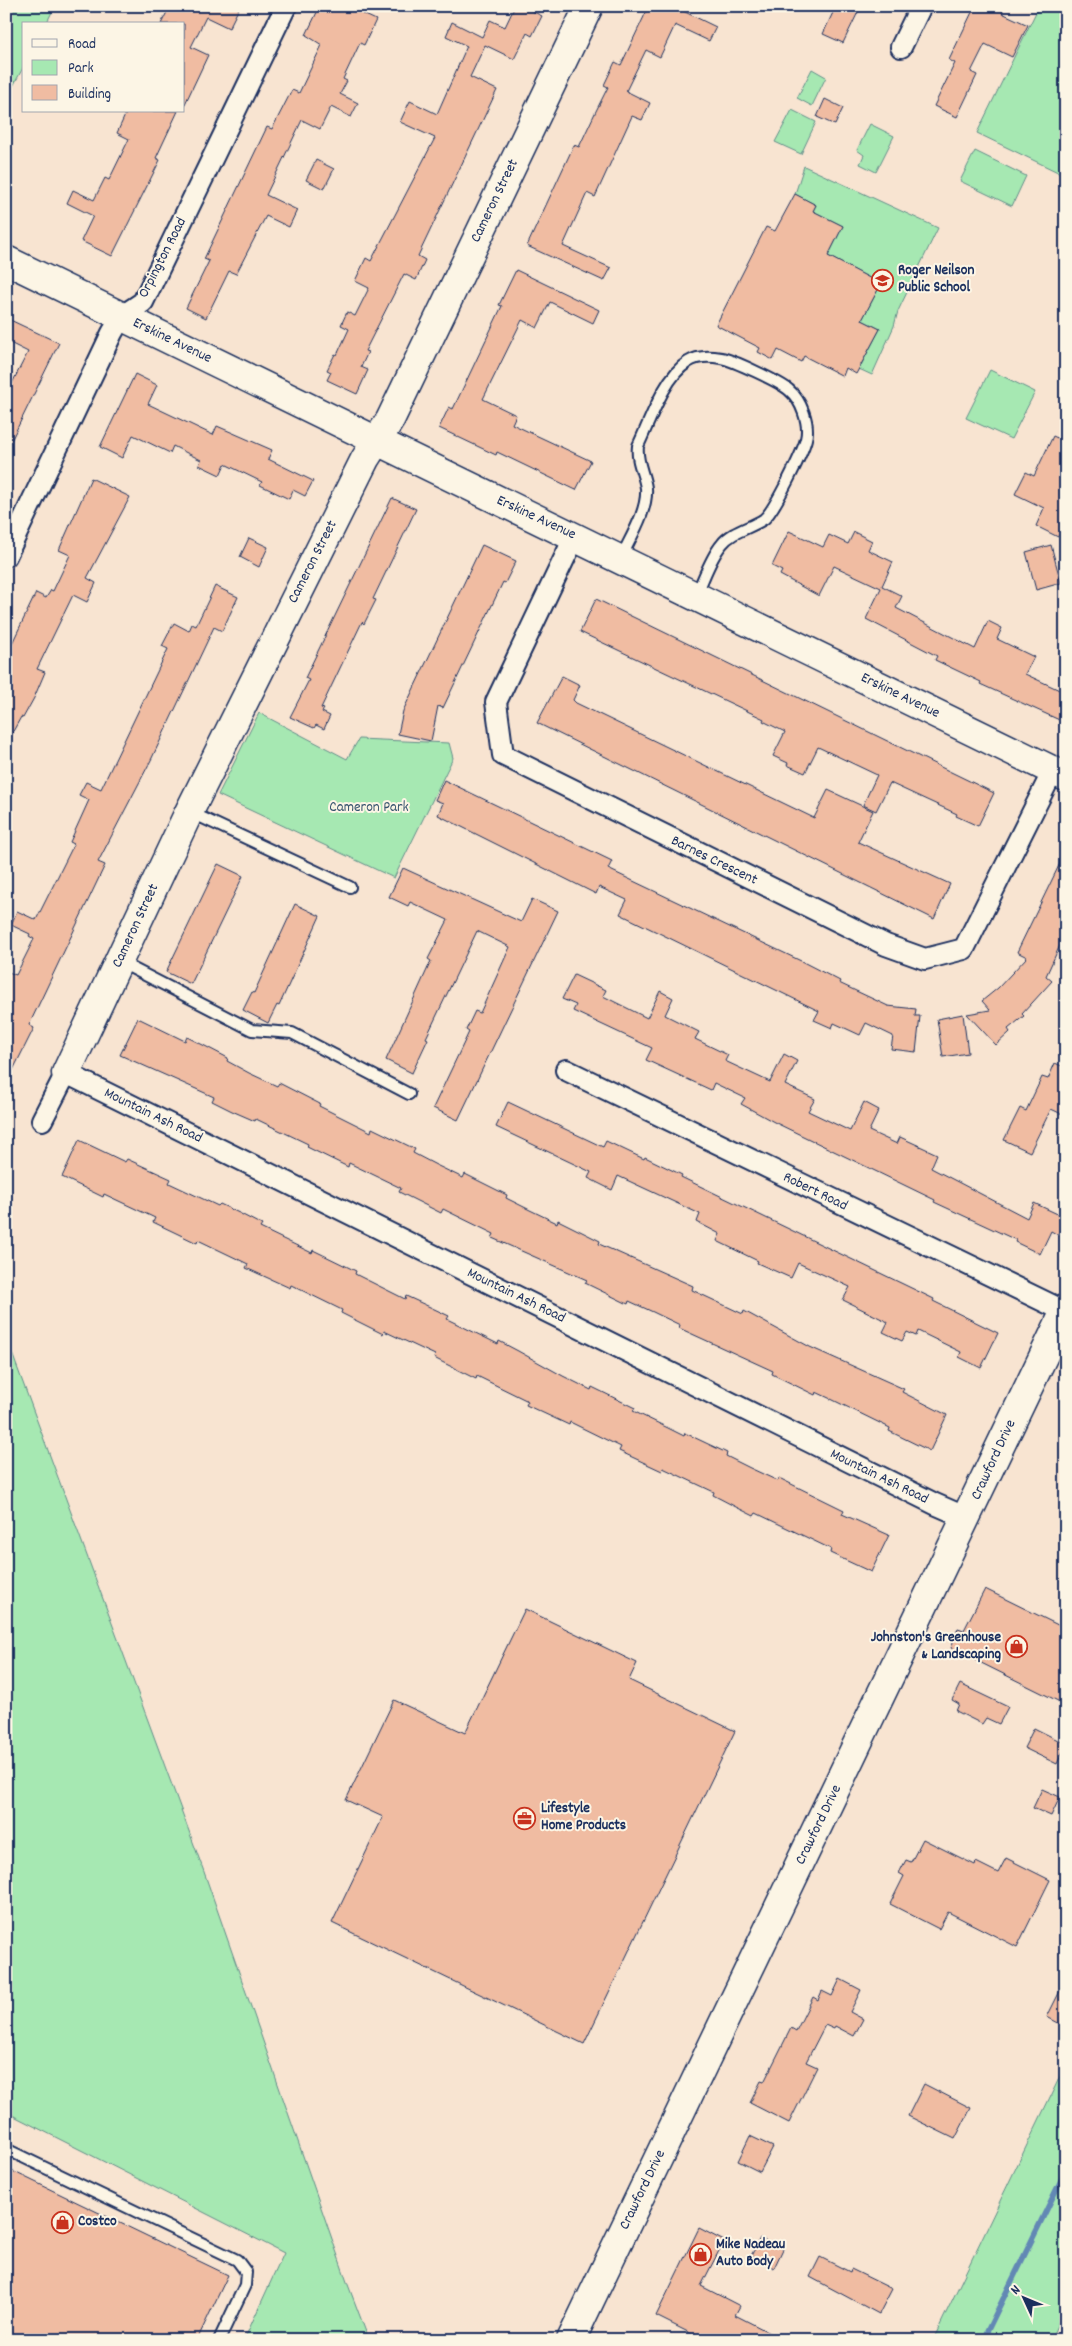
<svg xmlns="http://www.w3.org/2000/svg" width="1072" height="2346" font-family="Dekko,sans-serif">
	<style>
		.green { fill: #a6e8b2; stroke: #608c88 }
		.lines { fill: none; stroke-linecap: round; stroke-linejoin: round }
		.stream { stroke: #6288b4; stroke-width: 5.5 }
		.building { fill: #f0bca2; stroke: #1b2f5e }
		.lane-casing { stroke: #1b2f5e; stroke-width: 14 }
		.street-casing { stroke: #1b2f5e; stroke-width: 24 }
		.secondary-casing { stroke: #1b2f5e; stroke-width: 31 }
		.lane { stroke: #fcf5e5; stroke-width: 10 }
		.street { stroke: #fcf5e5; stroke-width: 20 }
		.secondary { stroke: #fcf5e5; stroke-width: 28 }
		.labels { text-anchor: middle; dominant-baseline: central; stroke-width: 4; stroke-linejoin: round; paint-order: stroke }
		.street-label { font-size: 15px; fill: #1b2f5e; stroke: #fcf5e5 }
		.poi-label { font-size: 15px; font-weight: bold; fill: #1b2f5e; stroke: #fcf5e5; text-anchor: start }
		.park-label { font-size: 15px; fill: #37546f; stroke: #fcf5e5 }
	</style>
	<rect width="100%" height="100%" fill="#f8e4d1"/>
	<filter id="ink" filterUnits="userSpaceOnUse"><feTurbulence type="fractalNoise" baseFrequency=".02" numOctaves="2"/><feDisplacementMap in="SourceGraphic" scale="10" xChannelSelector="R" yChannelSelector="G"/><feConvolveMatrix kernelMatrix="1 2 1 2 8 2 1 2 1" color-interpolation-filters="sRGB"/></filter>
	<g filter="url(#ink)">
		<g class="green">
			<polygon points="6,6 55,6 46,24 24,24 24,66 6,99"/>
			<polygon points="1039,6 1066,6 1066,176 977,133"/>
			<polygon points="812,69 826,77 812,106 797,98"/>
			<polygon points="792,110 816,122 801,154 775,142"/>
			<polygon points="870,124 894,136 876,172 860,164 864,155 857,150"/>
			<polygon points="975,151 1026,176 1012,206 960,181"/>
			<polygon points="804,166 938,228 898,311 894,326 872,375 859,369 880,329 862,320 881,284 828,256 843,226 813,211 816,205 795,194"/>
			<polygon points="990,370 1035,392 1011,439 966,418"/>
			<polygon points="259,713 347,759 359,739 449,743 453,758 394,878 218,795"/>
			<polygon points="6,1337 203,1869 347,2282 369,2340 244,2340 284,2253 6,2112"/>
			<polygon points="1066,2064 1066,2307 1050,2340 933,2340"/>
		</g>
		<g class="lines">
			<polyline class="stream" points="983,2340 1066,2170"/>
		</g>
		<g class="building">
			<polygon points="170,6 240,6 229,28 206,17 191,47 208,55 184,106 184,24 161,24"/>
			<polygon points="320,6 367,6 363,14 376,20 364,45 360,43 343,79 347,81 340,94 358,103 351,117 331,107 320,129 302,120 266,195 297,210 289,227 266,216 236,274 229,271 206,318 186,308 209,261 204,259 267,127 272,129 292,90 299,93 322,45 306,35"/>
			<polygon points="515,6 522,6 542,16 532,36 527,33 514,59 485,45 470,77 497,90 418,256 425,260 416,280 404,274 365,351 368,352 361,367 368,370 357,394 327,380 331,372 327,370 335,354 337,355 349,329 341,325 347,312 355,316 369,288 355,281 366,258 371,261 435,138 400,122 410,101 437,114 467,46 446,36 452,22 482,37 490,20 505,27"/>
			<polygon points="649,6 685,6 683,11 716,27 709,41 675,25 660,57 646,50 626,91 650,103 642,120 632,116 595,197 587,193 563,246 611,268 604,281 527,246 574,145 579,147 595,113 608,87 604,85 615,62 621,65"/>
			<polygon points="836,6 861,6 843,43 823,34"/>
			<polygon points="975,6 1005,6 1002,13 1028,25 1012,57 985,44 971,72 977,75 957,117 934,106 955,63 949,60"/>
			<polygon points="825,99 843,108 835,125 817,117"/>
			<polygon points="127,111 178,111 156,158 160,160 112,256 81,241 93,216 67,203 73,190 94,200 105,178 109,180 129,139 117,133"/>
			<polygon points="316,160 334,169 324,189 306,180"/>
			<polygon points="795,194 816,205 813,211 843,226 828,256 881,284 862,320 880,329 856,374 846,368 843,376 804,356 801,362 778,350 773,360 758,352 760,348 716,325 766,227 775,231"/>
			<polygon points="516,270 599,310 593,323 550,302 537,328 522,320 483,399 516,415 512,424 591,461 576,490 497,452 496,455 439,428 449,407 453,409 502,306 499,305"/>
			<polygon points="6,318 59,343 6,451 6,395 28,352 6,341"/>
			<polygon points="135,374 157,385 148,404 213,435 217,426 272,450 268,459 313,481 305,496 293,490 289,499 260,485 262,482 225,464 220,475 199,465 201,460 173,446 170,453 133,435 122,458 100,447"/>
			<polygon points="1053,436 1066,442 1066,522 1058,537 1036,526 1044,508 1015,494 1026,472 1034,476"/>
			<polygon points="91,478 130,497 87,578 96,583 87,602 73,595 37,669 45,672 34,698 23,718 21,717 6,744 6,656 36,593 46,598 51,590 53,591 70,555 59,550"/>
			<polygon points="392,498 416,509 373,599 376,600 364,624 362,622 321,708 324,709 322,712 330,716 324,729 316,725 314,728 290,717 309,680 305,678"/>
			<polygon points="789,531 823,547 829,535 848,544 854,532 872,541 868,550 893,562 882,586 902,596 896,608 975,649 988,621 1002,628 997,639 1034,657 1025,674 1066,693 1066,723 980,684 981,682 935,660 937,656 866,619 881,588 834,566 819,596 780,575 782,571 772,566"/>
			<polygon points="249,538 268,547 259,567 240,557"/>
			<polygon points="482,545 516,561 505,583 503,582 443,708 438,706 431,741 398,734 403,711"/>
			<polygon points="1051,545 1061,583 1036,590 1026,552"/>
			<polygon points="215,586 238,597 222,631 214,627 151,760 98,862 105,865 29,1025 34,1028 6,1084 6,971 16,975 34,939 29,936 30,934 11,925 17,911 36,920 74,844 70,842 89,800 79,795 86,782 101,789 168,649 162,646 174,623 189,631 192,624 196,626"/>
			<polygon points="596,599 994,793 978,826 956,816 957,814 890,783 876,811 863,805 877,775 818,747 805,773 787,765 788,763 773,756 785,732 763,721 764,719 580,632"/>
			<polygon points="562,676 580,685 573,700 576,703 814,818 828,790 873,811 858,842 950,884 934,919 537,723"/>
			<polygon points="444,780 612,861 608,869 801,961 840,981 839,983 888,1006 916,1009 915,1016 920,1016 916,1052 891,1049 893,1036 866,1023 860,1035 834,1023 832,1028 814,1020 819,1011 620,914 627,900 599,887 596,894 438,815 443,803 435,800"/>
			<polygon points="1066,851 1066,932 1046,976 1052,981 1022,1014 1024,1016 1008,1029 1010,1032 996,1045 967,1014 990,1010 982,1001 998,988 1027,957 1017,952"/>
			<polygon points="218,864 243,876 191,984 166,972"/>
			<polygon points="403,868 521,922 532,899 558,911 458,1120 433,1108 469,1032 466,1030 475,1011 480,1013 510,947 477,931 426,1038 428,1039 412,1073 386,1060 431,961 428,959 448,920 410,902 408,906 389,897"/>
			<polygon points="295,904 320,916 279,1006 277,1005 268,1023 243,1010 252,992 254,993"/>
			<polygon points="574,975 606,990 603,996 647,1018 660,991 673,998 665,1015 699,1032 695,1039 728,1055 725,1061 770,1082 784,1054 797,1061 785,1085 815,1099 808,1111 850,1131 864,1102 879,1110 869,1131 897,1144 900,1137 937,1154 931,1168 1027,1218 1034,1203 1066,1218 1058,1235 1051,1231 1040,1254 1015,1242 1016,1240 934,1202 935,1200 774,1122 741,1104 745,1098 714,1083 711,1090 646,1060 652,1048 573,1011 576,1005 562,999"/>
			<polygon points="963,1014 968,1053 943,1057 937,1019"/>
			<polygon points="138,1018 185,1041 187,1037 205,1046 228,1058 227,1061 249,1073 277,1086 279,1083 320,1104 319,1106 371,1132 372,1128 415,1149 413,1153 436,1165 463,1178 465,1174 507,1195 506,1198 530,1210 557,1223 558,1220 600,1241 599,1244 693,1286 692,1290 743,1314 744,1311 810,1347 904,1389 902,1392 947,1415 930,1451 889,1431 890,1428 831,1399 816,1392 815,1395 772,1374 773,1371 679,1328 680,1325 653,1312 629,1301 628,1304 585,1283 587,1280 492,1238 494,1234 443,1209 441,1213 399,1192 401,1188 349,1163 348,1167 307,1147 308,1144 256,1119 255,1121 232,1111 212,1101 214,1097 120,1055"/>
			<polygon points="1055,1063 1066,1068 1066,1116 1051,1109 1030,1152 1004,1140 1020,1108 1026,1111 1042,1077 1048,1079"/>
			<polygon points="508,1102 603,1147 606,1141 644,1159 645,1157 682,1175 681,1177 934,1299 933,1301 998,1333 981,1368 959,1357 961,1352 918,1331 916,1336 907,1332 902,1341 883,1332 888,1322 843,1300 850,1287 798,1263 791,1278 757,1263 758,1261 717,1241 720,1234 697,1222 700,1214 618,1176 612,1190 588,1178 591,1172 496,1127"/>
			<polygon points="79,1140 125,1162 127,1159 171,1179 169,1183 218,1206 220,1204 239,1213 262,1225 260,1228 312,1253 313,1250 356,1271 355,1274 405,1299 406,1296 430,1307 449,1316 447,1319 498,1344 499,1341 518,1351 563,1376 591,1390 592,1387 635,1408 633,1411 668,1428 684,1436 685,1433 727,1453 726,1456 750,1468 778,1481 779,1478 844,1510 842,1514 889,1535 871,1572 830,1553 831,1549 756,1513 754,1516 736,1507 713,1495 714,1492 663,1468 662,1471 619,1451 621,1447 570,1422 569,1425 526,1405 528,1401 477,1376 476,1379 434,1358 435,1355 384,1331 383,1334 341,1313 342,1310 291,1285 290,1288 246,1268 248,1264 198,1240 197,1243 153,1222 155,1218 104,1194 103,1197 62,1177"/>
			<polygon points="985,1589 1066,1629 1066,1705 951,1648 958,1628 964,1630"/>
			<polygon points="525,1609 637,1663 629,1680 735,1731 584,2044 332,1923 383,1817 346,1800 394,1700 465,1733"/>
			<polygon points="960,1684 1008,1707 999,1724 986,1718 982,1724 956,1711 959,1704 952,1700"/>
			<polygon points="1034,1728 1066,1744 1057,1764 1024,1748"/>
			<polygon points="1042,1789 1060,1797 1051,1816 1033,1808"/>
			<polygon points="923,1839 975,1865 976,1862 998,1873 1006,1858 1050,1880 1017,1947 948,1912 939,1929 890,1904 904,1876 899,1873 906,1860 911,1862"/>
			<polygon points="840,1979 861,1990 850,2012 863,2019 854,2036 835,2026 834,2029 825,2025 806,2062 817,2067 789,2123 750,2103 761,2081 764,2082 791,2028 796,2031 813,1997 818,2000 822,1991 832,1996"/>
			<polygon points="1066,1979 1066,2027 1047,2017"/>
			<polygon points="924,2084 971,2108 955,2139 908,2116"/>
			<polygon points="750,2136 773,2147 760,2172 738,2161"/>
			<polygon points="6,2168 228,2275 197,2340 6,2340"/>
			<polygon points="699,2228 724,2241 701,2286 740,2306 735,2315 784,2340 704,2340 656,2316"/>
			<polygon points="760,2238 783,2249 774,2268 751,2256"/>
			<polygon points="820,2257 850,2272 851,2269 892,2289 879,2314 810,2277"/>
		</g>
		<g class="lines">
			<defs>
				<g id="lane">
					<path d="M 621,558 C 630,538 648,511 646,488 C 644,473 636,462 638,446 C 650,421 664,377 688,362 C 697,356 710,356 721,358 C 733,360 780,382 789,390 C 801,400 810,423 806,439 C 803,452 774,511 764,519 C 751,528 732,531 722,544 C 710,558 704,579 696,595"/>
					<polyline points="190,812 350,887"/>
					<polyline points="120,962 252,1030 292,1033 409,1094"/>
					<polyline points="6,2149 237,2260 246,2272 245,2285 219,2340"/>
				</g>
				<g id="street">
					<polyline points="901,47 921,6"/>
					<polyline points="575,536 496,702 503,755 886,945 925,959 964,949 1053,771"/>
					<polyline points="6,556 112,333 122,316 143,302 286,6"/>
					<polyline points="566,1070 1066,1312"/>
					<polyline points="42,1120 66,1073 935,1504 967,1518"/>
				</g>
				<g id="secondary">
					<polyline points="6,260 1066,777"/>
					<polyline points="66,1073 189,812 365,459 390,420 589,6"/>
					<polyline points="571,2340 1066,1309"/>
				</g>
			</defs>
			<use href="#lane" class="lane-casing"/>
			<use href="#street" class="street-casing"/>
			<use href="#secondary" class="secondary-casing"/>
			<use href="#lane" class="lane"/>
			<use href="#street" class="street"/>
			<use href="#secondary" class="secondary"/>
		</g>
	</g>
	<defs>
		<symbol id="school-ring" viewBox="-11 -11 22 22"><circle r="9.5" fill="#fcf5e5" stroke="#c8321e" stroke-width="1.5"/><path d="M0-5L7-2L0 1L-7-2ZM-4 1L0 2.5L4 1V4Q0 6-4 4Z" fill="#c8321e"/></symbol>
		<symbol id="shop-ring" viewBox="-11 -11 22 22"><circle r="9.5" fill="#fcf5e5" stroke="#c8321e" stroke-width="1.5"/><path d="M-5-2.5h2.3a2.7 3.5 0 0 1 5.4 0H5L5.5 6h-11ZM-1.5-2.5h3a1.5 2.3 0 0 0-3 0Z" fill="#c8321e"/></symbol>
		<symbol id="office-ring" viewBox="-11 -11 22 22"><circle r="9.5" fill="#fcf5e5" stroke="#c8321e" stroke-width="1.5"/><path d="M-6-3h4V-5.5h4V-3h4V5H-6ZM-1-4.5V-3h2v-1.5ZM-6 0V1H6V0Z" fill="#c8321e"/></symbol>
	</defs>
	<g fill-rule="evenodd">
		<use href="#school-ring" x="870" y="268" width="25" height="25"/>
		<use href="#shop-ring" x="1004" y="1634" width="25" height="25"/>
		<use href="#office-ring" x="512" y="1806" width="25" height="25"/>
		<use href="#shop-ring" x="50" y="2210" width="25" height="25"/>
		<use href="#shop-ring" x="688" y="2242" width="25" height="25"/>
	</g>
	<g class="labels">
		<g class="street-label">
			<text transform="translate(495 201) rotate(-64)">Cameron Street</text>
			<text transform="translate(163 258) rotate(-63)">Orpington Road</text>
			<text transform="translate(172 341) rotate(26)">Erskine Avenue</text>
			<text transform="translate(536 518) rotate(25)">Erskine Avenue</text>
			<text transform="translate(313 562) rotate(-63)">Cameron Street</text>
			<text transform="translate(900 696) rotate(26)">Erskine Avenue</text>
			<text transform="translate(714 861) rotate(26)">Barnes Crescent</text>
			<text transform="translate(136 926) rotate(-65)">Cameron Street</text>
			<text transform="translate(153 1116) rotate(26)">Mountain Ash Road</text>
			<text transform="translate(815 1192) rotate(26)">Robert Road</text>
			<text transform="translate(516 1296) rotate(26)">Mountain Ash Road</text>
			<text transform="translate(994 1460) rotate(-65)">Crawford Drive</text>
			<text transform="translate(879 1477) rotate(26)">Mountain Ash Road</text>
			<text transform="translate(819 1825) rotate(-64)">Crawford Drive</text>
			<text transform="translate(643 2190) rotate(-64)">Crawford Drive</text>
		</g>
		<g class="poi-label">
			<text x="898" y="271">Roger Neilson<tspan x="898" dy="17">Public School</tspan></text>
			<text x="1001" y="1638" text-anchor="end">Johnston's Greenhouse<tspan x="1001" dy="17">&amp; Landscaping</tspan></text>
			<text x="541" y="1809">Lifestyle<tspan x="541" dy="17">Home Products</tspan></text>
			<text x="78" y="2222">Costco</text>
			<text x="716" y="2245">Mike Nadeau<tspan x="716" dy="17">Auto Body</tspan></text>
		</g>
		<g class="park-label">
			<text x="369" y="808">Cameron Park</text>
		</g>
	</g>
	<rect width="1072" height="2346" fill="none" stroke="#fcf5e5" stroke-width="25"/>
	<rect x="12" y="12" width="1047" height="2321" fill="none" stroke="#1b2f5e" stroke-width="2" filter="url(#ink)"/>
	<rect x="22" y="22" width="162" height="90" fill="#fcf5e5" stroke="#a2a6af"/>
	<rect x="32" y="39" width="25" height="8" fill="#fcf5e5" stroke="#a2a6af"/>
	<text x="68" y="48" font-size="15" fill="#1b2f5e">Road</text>
	<rect x="32" y="60" width="25" height="15" fill="#a6e8b2" stroke="#a2a6af"/>
	<text x="68" y="72" font-size="15" fill="#1b2f5e">Park</text>
	<rect x="32" y="85" width="25" height="15" fill="#f0bca2" stroke="#a2a6af"/>
	<text x="68" y="98" font-size="15" fill="#1b2f5e">Building</text>
	<g transform="translate(1024 2298) rotate(314)" stroke="#fcf5e5" stroke-width="4" paint-order="stroke">
	<path d="M0-4L9 19L0 12L-9 19Z" fill="#1b2f5e"/>
	<text y="-8" font-size="14" font-weight="bold" text-anchor="middle" fill="#1b2f5e">N</text>
	</g>
</svg>
